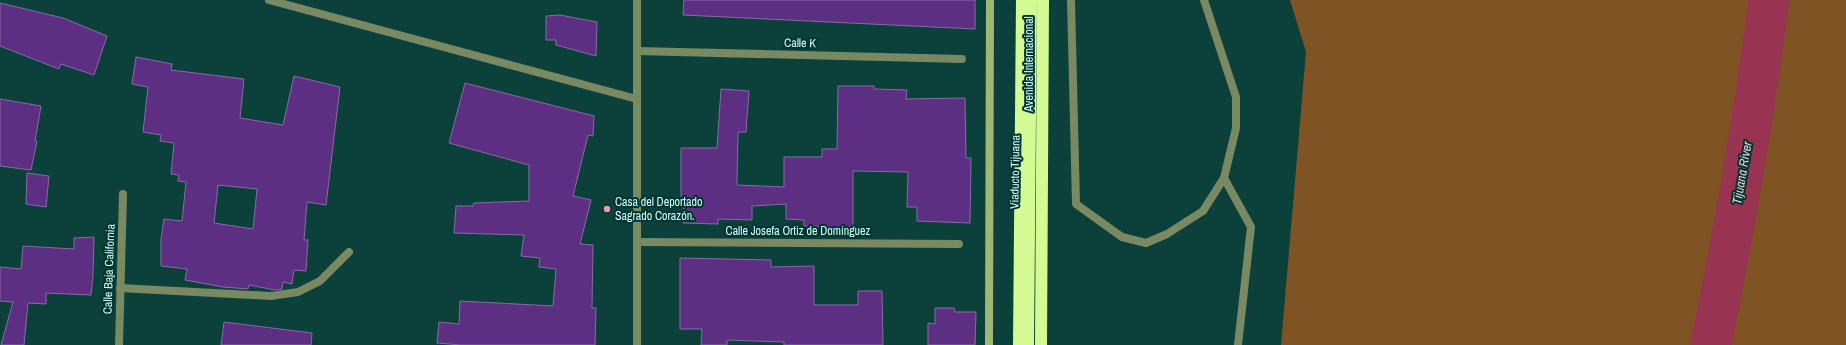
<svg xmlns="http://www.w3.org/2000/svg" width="1846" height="345" font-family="'Archivo Narrow',sans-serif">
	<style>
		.green { fill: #805422 }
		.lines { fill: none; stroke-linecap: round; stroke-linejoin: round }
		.river { stroke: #983351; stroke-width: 41 }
		.building { fill: #5c2f83; stroke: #876ca4; fill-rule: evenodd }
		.lane { stroke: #798961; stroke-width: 8 }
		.street { stroke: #798961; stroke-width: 8 }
		.secondary { stroke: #9eb776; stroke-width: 8 }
		.highway { stroke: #d4fb93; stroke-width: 12 }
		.poi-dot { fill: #f29aad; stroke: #003531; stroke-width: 1.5 }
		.labels { text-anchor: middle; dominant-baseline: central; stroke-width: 4; stroke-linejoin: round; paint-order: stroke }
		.street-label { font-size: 12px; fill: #d3fef7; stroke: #003531 }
		.poi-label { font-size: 12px; fill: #d3fef7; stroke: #003531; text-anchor: start }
		.water-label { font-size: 13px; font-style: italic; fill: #edcfd4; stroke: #003531 }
	</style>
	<rect width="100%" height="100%" fill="#0b403b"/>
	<polygon class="green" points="1290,0 1846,0 1846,345 1281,345 1306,52"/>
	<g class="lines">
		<path class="river" d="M 1711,345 C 1734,231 1754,116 1769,0"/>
	</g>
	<g class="building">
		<polygon points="684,0 975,0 975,29 683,15"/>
		<polygon points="0,3 63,18 107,36 94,75 61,64 59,69 0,46"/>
		<polygon points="560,15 597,22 596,56 556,45 556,40 546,40 546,16"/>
		<path d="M 136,57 L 172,64 L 171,70 L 244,79 L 240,118 L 283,125 L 294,76 L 340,87 L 326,205 L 307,202 L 304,240 L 308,240 L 306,271 L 294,270 L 292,284 L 283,282 L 282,289 L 275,290 L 249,285 L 248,289 L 223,287 L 185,280 L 187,269 L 161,266 L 161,239 L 164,219 L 182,221 L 186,182 L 178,181 L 179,175 L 171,174 L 174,143 L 160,141 L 161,135 L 143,132 L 148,87 L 132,84 ZM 218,185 L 257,189 L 253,229 L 214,223 Z"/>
		<polygon points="465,83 594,116 593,136 588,135 573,196 591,200 580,244 593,245 592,308 596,308 595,345 461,345 437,343 439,322 459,324 460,301 553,306 556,269 539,267 540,258 521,256 524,235 454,233 456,206 473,206 474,203 529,201 529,165 449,143"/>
		<polygon points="838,86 874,86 874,89 907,90 906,99 965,98 966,158 971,158 970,223 917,221 917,207 907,207 908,172 853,171 853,227 804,226 804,220 786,219 786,204 752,206 752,220 718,219 718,224 683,223 684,198 681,198 681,148 717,148 721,89 749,91 746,132 738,132 737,185 784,187 784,157 822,157 822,149 837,149"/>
		<polygon points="0,99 41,106 35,141 37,141 31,170 0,166"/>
		<polygon points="27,173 49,176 46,207 26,204"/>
		<polygon points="94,237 93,276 91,295 46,293 46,304 28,303 24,345 1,345 13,302 0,301 0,267 21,269 23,246 74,249 74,238"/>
		<polygon points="680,258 771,260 771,267 814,266 814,305 858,305 858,291 882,291 883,345 784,345 784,342 727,340 727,345 701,345 702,329 680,329"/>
		<polygon points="935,308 954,308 955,312 976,312 975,345 928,345 928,323 935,324"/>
		<polygon points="224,322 312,333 311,345 221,345"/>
	</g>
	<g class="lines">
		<g class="lane">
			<polyline points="269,0 637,99"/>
			<polyline points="1071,0 1076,204 1122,237 1146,243 1167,234 1203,211 1224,178 1236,128 1236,97 1204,0"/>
			<polyline points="1224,178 1251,227 1238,345"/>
			<polyline points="120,288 271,296 298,292 320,281 349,252"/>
		</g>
		<g class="street">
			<polyline points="637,51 962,59"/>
			<polyline points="637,242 959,244"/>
			<polyline points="119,345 123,194"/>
			<polyline points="637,345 637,0"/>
		</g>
		<polyline class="secondary" points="989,345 990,0"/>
		<g class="highway">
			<polyline points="1019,345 1022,0"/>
			<polyline points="1028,345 1031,0"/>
			<polyline points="1041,345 1043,0"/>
		</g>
	</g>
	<circle class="poi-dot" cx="607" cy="209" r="4"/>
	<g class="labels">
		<g class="street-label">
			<text transform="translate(800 43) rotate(1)">Calle K</text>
			<text transform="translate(1029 64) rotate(-90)">Avenida Internacional</text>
			<text transform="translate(1015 172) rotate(-89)">Viaducto Tijuana</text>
			<text x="798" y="231">Calle Josefa Ortiz de Domínguez</text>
			<text transform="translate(109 269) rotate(-88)">Calle Baja California</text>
		</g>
		<g class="poi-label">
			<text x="615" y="202">Casa del Deportado<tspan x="615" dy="14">Sagrado Corazón.</tspan></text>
		</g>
		<g class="water-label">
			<text transform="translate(1742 173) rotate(-80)">Tijuana River</text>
		</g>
	</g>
</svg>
